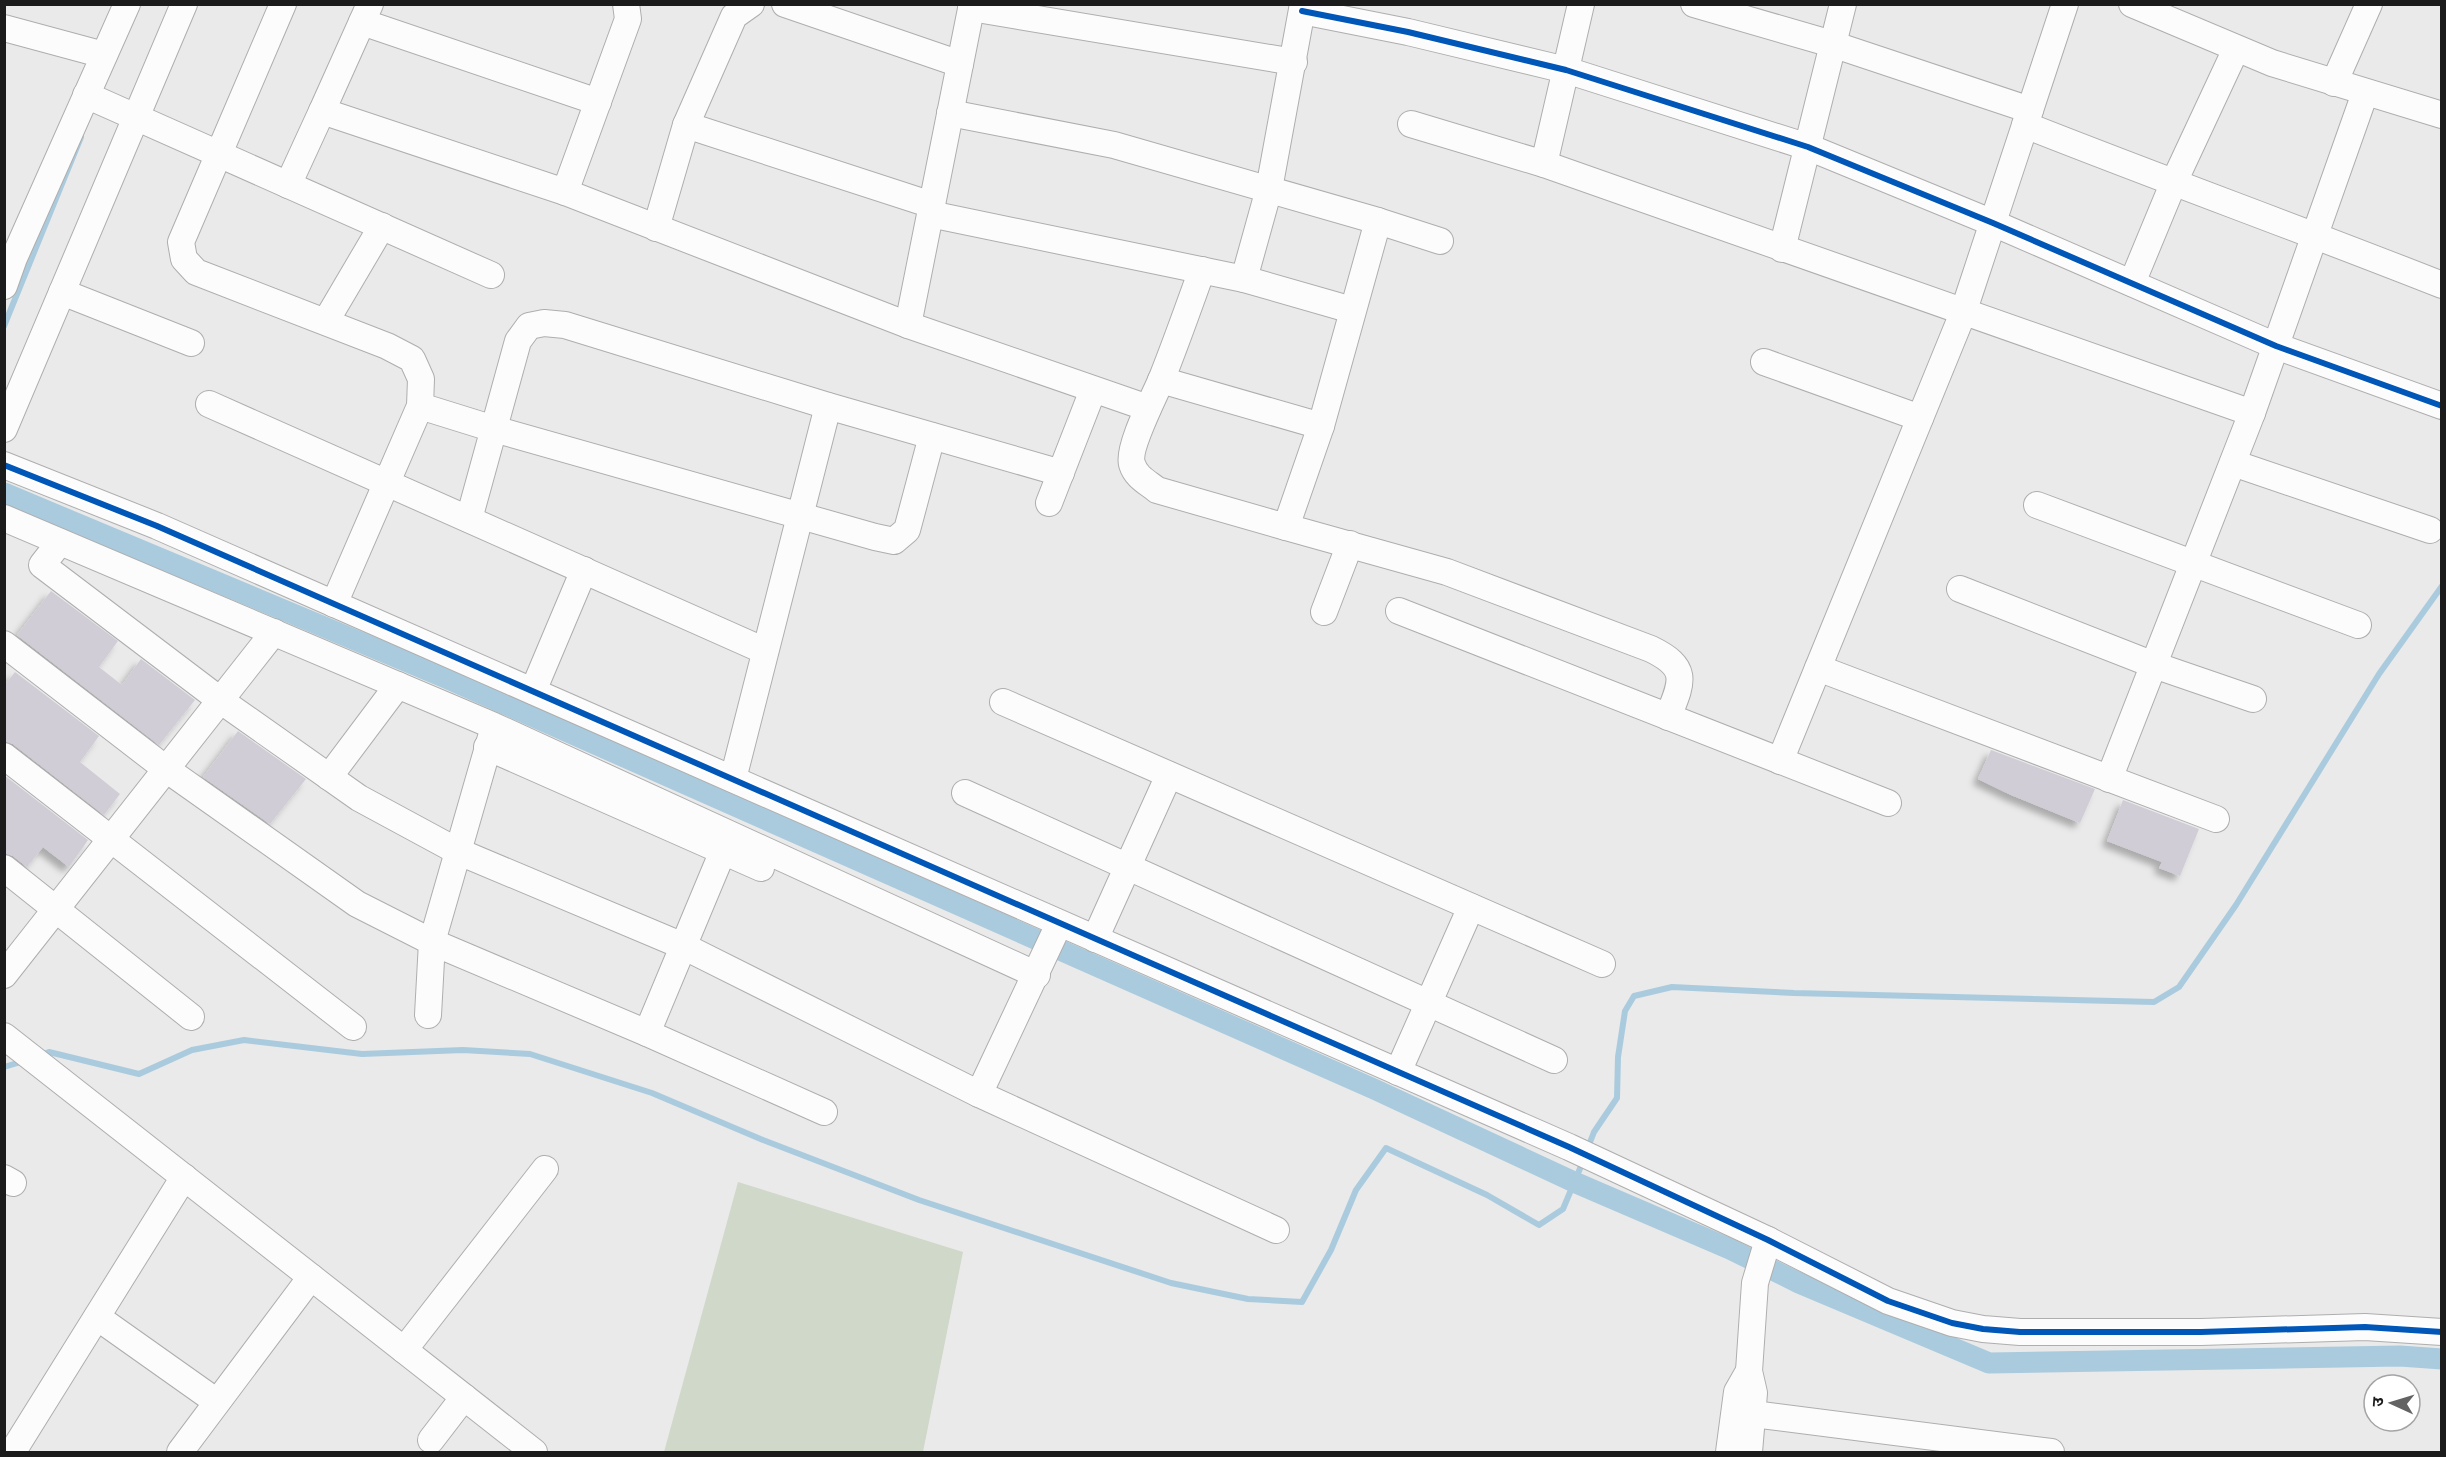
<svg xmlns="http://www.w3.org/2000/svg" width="2446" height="1457" font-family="'Exo 2','Noto Sans Devanagari',sans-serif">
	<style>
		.green { fill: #cfd8c9 }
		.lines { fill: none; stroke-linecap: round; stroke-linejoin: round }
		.stream { stroke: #aacbde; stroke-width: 6 }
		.canal { stroke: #aacbde; stroke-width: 21 }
		.building { fill: #d1cdd6; filter: url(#shadow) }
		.minor-casing { stroke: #aeaeae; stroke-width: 28 }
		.minor { stroke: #fcfcfc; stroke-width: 26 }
		.cycleway-casing { stroke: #fff; stroke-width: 10 }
		.cycleway { stroke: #0057b8; stroke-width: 6 }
	</style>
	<defs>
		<filter id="shadow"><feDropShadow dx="-5.5" dy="5.5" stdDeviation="3" flood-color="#0004"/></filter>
	</defs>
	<rect width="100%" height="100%" fill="#eaeaea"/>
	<polygon class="green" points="738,1182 963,1252 923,1452 664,1452"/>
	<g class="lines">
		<g class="stream">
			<polyline points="4,326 81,137"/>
			<polyline points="39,1056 49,1052 139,1074 192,1050 244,1040 362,1054 463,1050 530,1054 652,1093 763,1140 919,1200 1171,1283 1248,1299 1302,1302 1331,1250 1356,1190 1386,1148 1487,1195 1539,1225 1563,1209 1584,1159"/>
			<polyline points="4,1067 24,1061"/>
			<polyline points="1587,1150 1594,1132 1617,1098 1618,1057 1625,1011 1634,996 1672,987 1794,993 2154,1002 2179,987 2236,905 2379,674 2442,586"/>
		</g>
		<polyline class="canal" points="4,493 446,678 1374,1089 1574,1182 1730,1249 1799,1283 1989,1363 2400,1356 2442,1359"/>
	</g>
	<g class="building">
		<polygon points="51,591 118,641 99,667 122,685 141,659 195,700 159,745 17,635"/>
		<polygon points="15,672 99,736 80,762 120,794 104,815 13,744 4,741 4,686"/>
		<polygon points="238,731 306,779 270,824 203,777"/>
		<polygon points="1991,750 2095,789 2080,823 2011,795 1978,779"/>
		<polygon points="4,775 88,840 69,867 43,847 27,867 13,856 4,853"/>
		<polygon points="2123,800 2199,829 2180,876 2159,868 2162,862 2107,841"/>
	</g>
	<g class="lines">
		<defs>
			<g id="minor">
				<polyline points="283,4 181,242 184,259 196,272 387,346 412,359 421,379 420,406 334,604"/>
				<polyline points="785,4 960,64"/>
				<polyline points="1694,4 1832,44 2030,110"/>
				<polyline points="2132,4 2272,63 2442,115"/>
				<polyline points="971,8 1294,62"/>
				<polyline points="1302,11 1408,32 1566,70 1808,147 1993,223 2276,346 2442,406"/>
				<polyline points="362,22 598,102"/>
				<polyline points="4,28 104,55"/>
				<polyline points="2334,83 2369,4"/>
				<polyline points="86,95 491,275"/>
				<polyline points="322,111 370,4"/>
				<polyline points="950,113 1114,145 1378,221 1440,241"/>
				<polyline points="1411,124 1544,164 1581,4"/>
				<polyline points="686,125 932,205"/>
				<path d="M 2025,125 C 2164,180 2303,230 2442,285"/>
				<polyline points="1544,164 2252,413"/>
				<polyline points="288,185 322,111 565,192 908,325 1148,408"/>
				<polyline points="565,192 628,19 626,4"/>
				<polyline points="930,214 1244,279 1269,189 1303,4"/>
				<polyline points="656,228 686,125 734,16 751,4"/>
				<polyline points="1782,249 1843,4"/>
				<path d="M 1202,270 C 1189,306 1176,343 1162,378 C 1155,395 1127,448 1132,464 C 1136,477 1147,482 1157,490 L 1286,527 L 1321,426 L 1378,221"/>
				<polyline points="1244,279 1352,310"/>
				<polyline points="2132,283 2173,184 2236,49"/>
				<polyline points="4,286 14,258 127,4"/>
				<polyline points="62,292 191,343"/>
				<polyline points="326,321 382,226"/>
				<polyline points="908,325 972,4"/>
				<polyline points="1764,362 1920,418"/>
				<polyline points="1161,380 1321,426"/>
				<polyline points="209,404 765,651"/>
				<polyline points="420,406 494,429 875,537 894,541 907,530 932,436"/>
				<polyline points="4,429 184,4"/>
				<polyline points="2233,463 2430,530"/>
				<polyline points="4,465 157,526 1569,1147 1768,1240 1888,1301 1952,1323 1983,1329 2020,1332 2201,1332 2365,1327 2442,1332"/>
				<polyline points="1049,503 1093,390"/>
				<polyline points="2037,505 2358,625"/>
				<polyline points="4,518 494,726 1037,975"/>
				<polyline points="469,519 518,341 529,326 544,323 565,325 828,406 1061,473"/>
				<path d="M 1286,527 L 1447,572 L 1651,649 C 1690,668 1682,682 1668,717"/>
				<polyline points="60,542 42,565 220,700 359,798 457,851 683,946 979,1094 1276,1230"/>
				<polyline points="1960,589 2154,665 2253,699"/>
				<polyline points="1399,611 1888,803"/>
				<polyline points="1324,612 1350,544"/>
				<polyline points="4,644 166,769 357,904 432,942 647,1033 824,1112"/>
				<polyline points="1818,668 2216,819"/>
				<polyline points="533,691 584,570"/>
				<polyline points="1003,702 1602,964"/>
				<polyline points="487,747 761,868"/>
				<polyline points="4,756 353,1027"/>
				<polyline points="1780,761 1963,313 2065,4"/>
				<polyline points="329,777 398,685"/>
				<polyline points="733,779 828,406"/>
				<polyline points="2109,779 2252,413 2365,93"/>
				<polyline points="965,793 1554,1060"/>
				<polyline points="4,868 191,1017"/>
				<polyline points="1095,939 1169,775"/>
				<polyline points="4,975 274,632"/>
				<polyline points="428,1015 432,942 493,730"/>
				<polyline points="647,1033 723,851"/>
				<polyline points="4,1036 534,1452"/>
				<polyline points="1398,1072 1471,907"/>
				<polyline points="979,1094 1059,924"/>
				<polyline points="4,1178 13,1183"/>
				<polyline points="97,1317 217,1402"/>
				<polyline points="404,1350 545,1169"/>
				<polyline points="1753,1414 2051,1452"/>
				<polyline points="431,1440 464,1397"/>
				<polyline points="15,1448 184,1177"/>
				<polyline points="180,1452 311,1277"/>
				<polyline points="1729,1452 1737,1392 1749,1371"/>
				<polyline points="1749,1452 1754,1393 1749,1371 1755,1283 1768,1240"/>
			</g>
		</defs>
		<use href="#minor" class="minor-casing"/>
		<use href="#minor" class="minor"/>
		<defs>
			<g id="cycleway">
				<polyline points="1302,11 1408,32 1566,70 1808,147 1993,223 2276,346 2442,406"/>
				<polyline points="4,465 157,526 1569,1147 1768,1240 1888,1301 1952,1323 1983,1329 2020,1332 2201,1332 2365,1327 2442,1332"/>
			</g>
		</defs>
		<use href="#cycleway" class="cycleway-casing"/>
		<use href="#cycleway" class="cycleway"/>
	</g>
	<rect width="2446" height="1457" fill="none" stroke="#1b1b1c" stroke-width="12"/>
	<g transform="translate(2392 1403) rotate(274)"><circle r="28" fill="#ffffff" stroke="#a4a4a4" stroke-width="1.5"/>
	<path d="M0-4.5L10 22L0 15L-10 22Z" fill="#636364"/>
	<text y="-9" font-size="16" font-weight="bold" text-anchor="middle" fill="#1b1b1c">उ</text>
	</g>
</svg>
